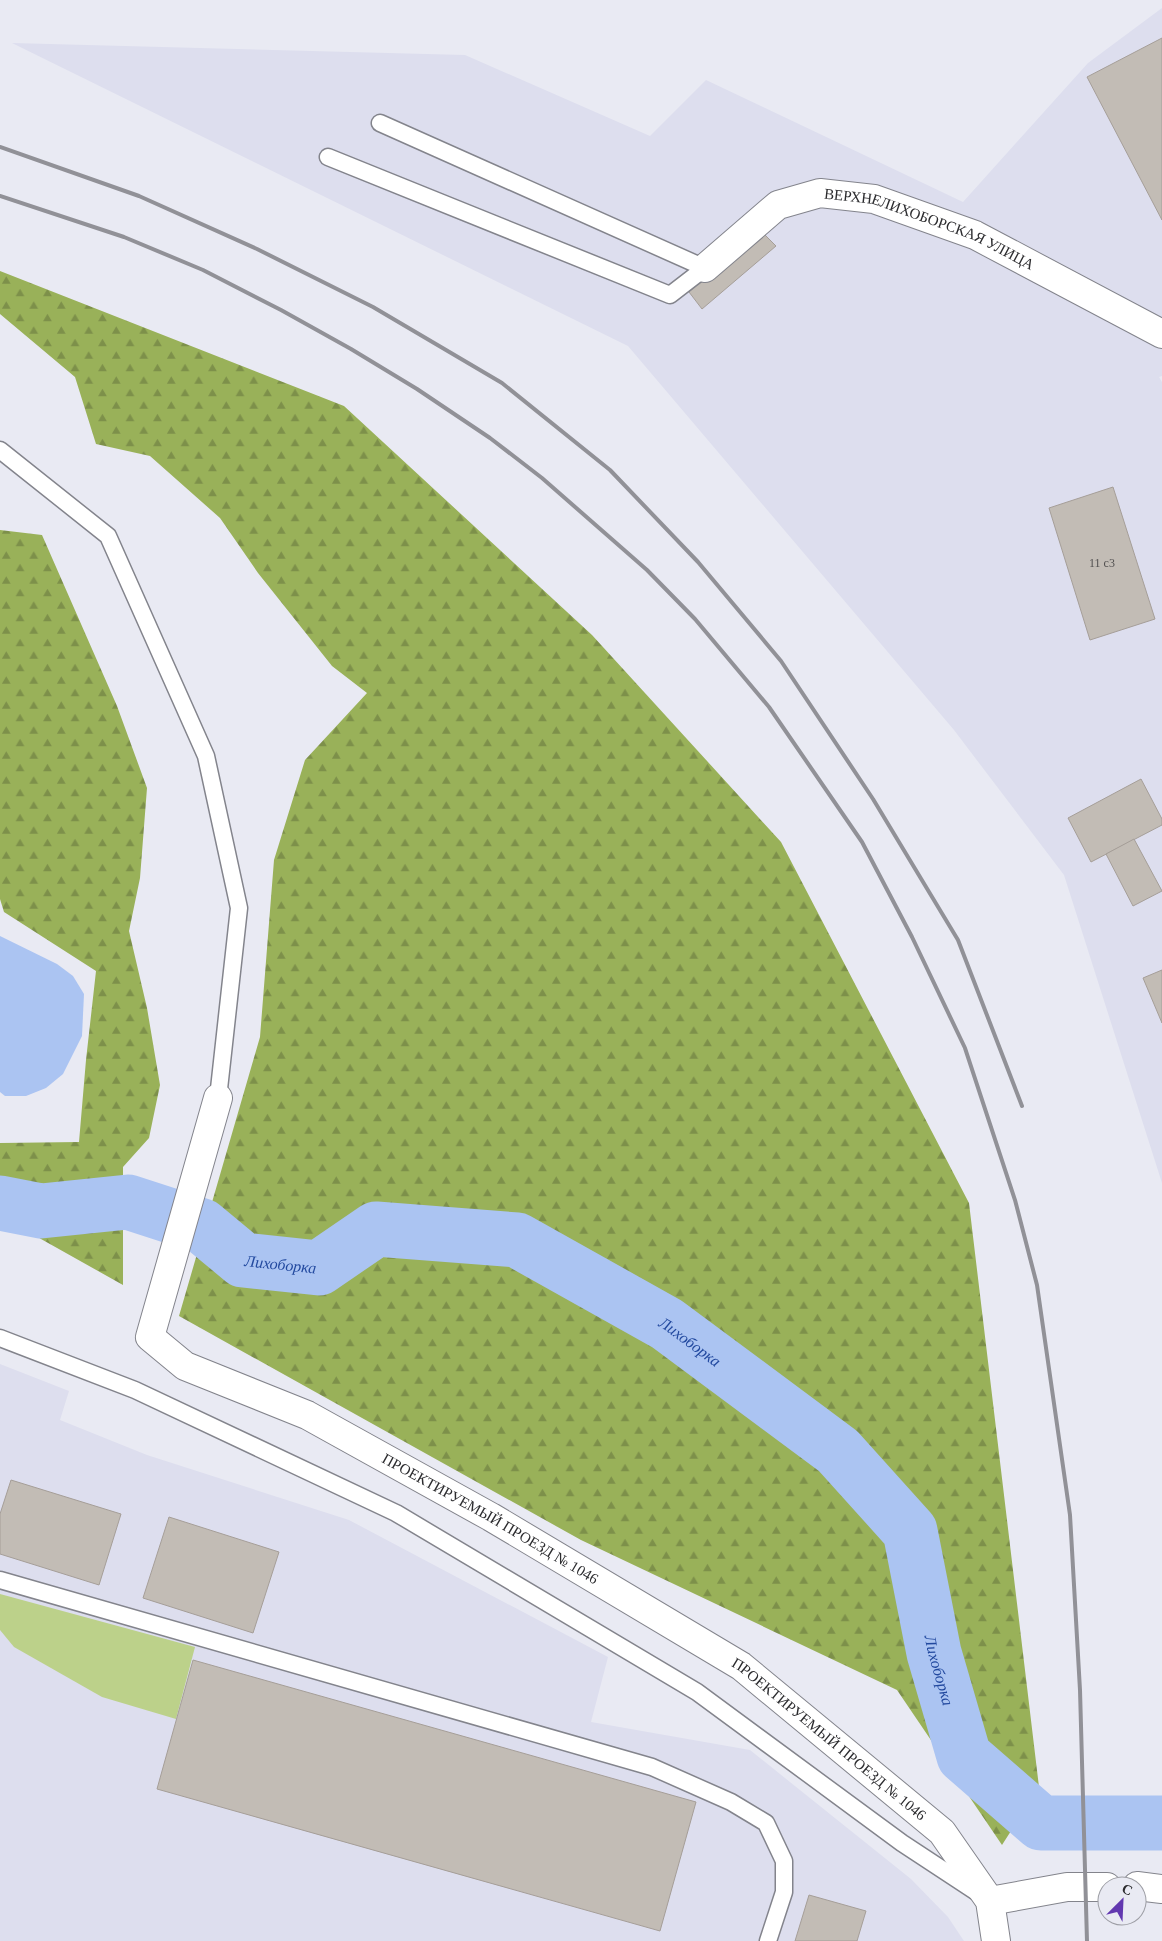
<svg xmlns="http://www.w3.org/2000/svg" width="1162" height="1941" font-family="Georgia,serif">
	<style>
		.built { fill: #dddeee }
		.green { fill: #bcd18a }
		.forest { fill: url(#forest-firs) }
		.water { fill: #abc4f2 }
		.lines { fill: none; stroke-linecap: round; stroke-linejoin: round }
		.river { stroke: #abc4f2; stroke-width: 55 }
		.building { fill: #c2bcb5; stroke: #a59e98 }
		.service-casing { stroke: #83848c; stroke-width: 19 }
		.minor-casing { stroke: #83848c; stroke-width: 30 }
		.service { stroke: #fff; stroke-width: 16 }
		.minor { stroke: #fff; stroke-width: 28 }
		.rail { stroke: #919197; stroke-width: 4 }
		.labels { text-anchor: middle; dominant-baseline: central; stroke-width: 5; stroke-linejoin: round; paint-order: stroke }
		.number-label { font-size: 12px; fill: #525050 }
		.street-label { font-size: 15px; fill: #2c2c2f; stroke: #e9eaf3 }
		.water-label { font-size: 16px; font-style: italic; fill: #22499f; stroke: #e9eaf3 }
	</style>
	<defs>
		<pattern id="forest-firs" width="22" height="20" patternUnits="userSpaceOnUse" patternTransform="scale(1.25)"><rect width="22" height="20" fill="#99b159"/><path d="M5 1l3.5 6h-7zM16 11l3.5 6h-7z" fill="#7d904a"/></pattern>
	</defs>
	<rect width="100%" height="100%" fill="#e9eaf3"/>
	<g class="built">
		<polygon points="1162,8 1162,376 1159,377 1162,382 1162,1183 1064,875 954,730 628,346 12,43 465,55 650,136 706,80 963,202 1088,63"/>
		<polygon points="0,1364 69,1391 60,1420 147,1455 349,1520 608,1657 591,1722 750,1750 911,1879 948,1917 964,1941 0,1941"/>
	</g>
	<polygon class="green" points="0,1594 195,1647 176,1719 102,1697 14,1647 0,1630"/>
	<g class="forest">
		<polygon points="0,271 344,406 592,635 781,842 969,1203 1039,1787 1002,1845 897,1690 581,1540 179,1316 260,1037 274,860 305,760 367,693 332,666 258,573 220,518 150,456 96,444 75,377 0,314"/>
		<polygon points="0,530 42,535 117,706 147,788 140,878 129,931 147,1008 160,1085 149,1138 123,1167 123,1285 0,1216 0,1143 79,1142 86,1060 96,971 4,912 0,899"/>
	</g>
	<polygon class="water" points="0,936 57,964 73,976 84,994 82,1036 63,1074 46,1088 26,1096 5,1096 0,1092"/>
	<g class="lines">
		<path class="river" id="s1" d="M 0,1203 L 41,1211 L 128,1202 L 202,1226 L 243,1260 L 319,1268 L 376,1229 L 517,1240 L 667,1324 L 838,1451 L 910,1531 L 934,1653 L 964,1756 L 1041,1823 L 1162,1823"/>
	</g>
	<g class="building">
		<polygon points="1162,38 1162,220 1087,77"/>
		<polygon points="760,230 776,246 702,309 689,292"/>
		<polygon points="1113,487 1155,619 1090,640 1049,508"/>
		<polygon points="1141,779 1162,819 1162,825 1091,862 1068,818"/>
		<polygon points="1134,839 1162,891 1133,906 1106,854"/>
		<polygon points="1162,970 1162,1023 1143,978"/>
		<polygon points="11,1480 121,1514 99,1585 0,1554 0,1514"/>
		<polygon points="169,1517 279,1552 253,1633 143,1598"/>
		<polygon points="193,1660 696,1802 660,1931 157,1789"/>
		<polygon points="809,1895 866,1911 857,1941 795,1941"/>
	</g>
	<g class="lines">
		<defs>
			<g id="service">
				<polyline points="328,157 670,295 705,268 380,123"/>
				<polyline points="0,450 108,536 206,756 239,908 218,1098"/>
				<polyline points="0,1338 135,1390 396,1513 697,1692 902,1843 978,1893"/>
				<polyline points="0,1580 652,1767 731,1802 766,1823 784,1861 784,1892 768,1941"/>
			</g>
			<g id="minor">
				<path id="s2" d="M 705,268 L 778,205 L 820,193 L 874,199 L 975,235 L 1162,334"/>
				<path id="s3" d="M 218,1098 L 150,1337 L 185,1366 L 307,1415 L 491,1517 L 741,1666 L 942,1832 L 990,1901 L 996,1941"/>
				<polyline points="1137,1886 1162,1889"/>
				<polyline points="990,1901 1067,1887 1107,1887"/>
			</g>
		</defs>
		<use href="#service" class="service-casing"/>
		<use href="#minor" class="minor-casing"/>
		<use href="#service" class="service"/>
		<use href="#minor" class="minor"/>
		<g class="rail">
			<polyline points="0,147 139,196 257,249 373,307 502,383 610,470 698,562 781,661 873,799 958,940 1022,1106"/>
			<polyline points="0,196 124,237 203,270 281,310 351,349 417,389 490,438 542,478 647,570 695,619 769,707 862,842 912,937 965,1048 1015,1200 1037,1285 1070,1515 1080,1690 1087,1941"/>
		</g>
	</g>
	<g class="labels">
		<g class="number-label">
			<text x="1102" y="563">11 с3</text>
		</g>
		<g class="street-label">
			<text stroke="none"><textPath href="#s2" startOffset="256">ВЕРХНЕЛИХОБОРСКАЯ УЛИЦА</textPath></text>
			<text stroke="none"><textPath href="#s3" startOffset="636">ПРОЕКТИРУЕМЫЙ ПРОЕЗД № 1046</textPath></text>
			<text stroke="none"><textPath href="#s3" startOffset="1041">ПРОЕКТИРУЕМЫЙ ПРОЕЗД № 1046</textPath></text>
		</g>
		<g class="water-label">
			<text stroke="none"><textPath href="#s1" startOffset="298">Лихоборка</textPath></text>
			<text stroke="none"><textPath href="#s1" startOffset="748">Лихоборка</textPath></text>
			<text stroke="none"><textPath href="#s1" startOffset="1182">Лихоборка</textPath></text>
		</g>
	</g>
	<g transform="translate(1122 1901) rotate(24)"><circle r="24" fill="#e9eaf3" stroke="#9d9ea5"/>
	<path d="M0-4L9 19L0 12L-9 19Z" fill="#6238b0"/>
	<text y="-8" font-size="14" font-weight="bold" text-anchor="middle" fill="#2c2c2f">С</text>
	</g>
</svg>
